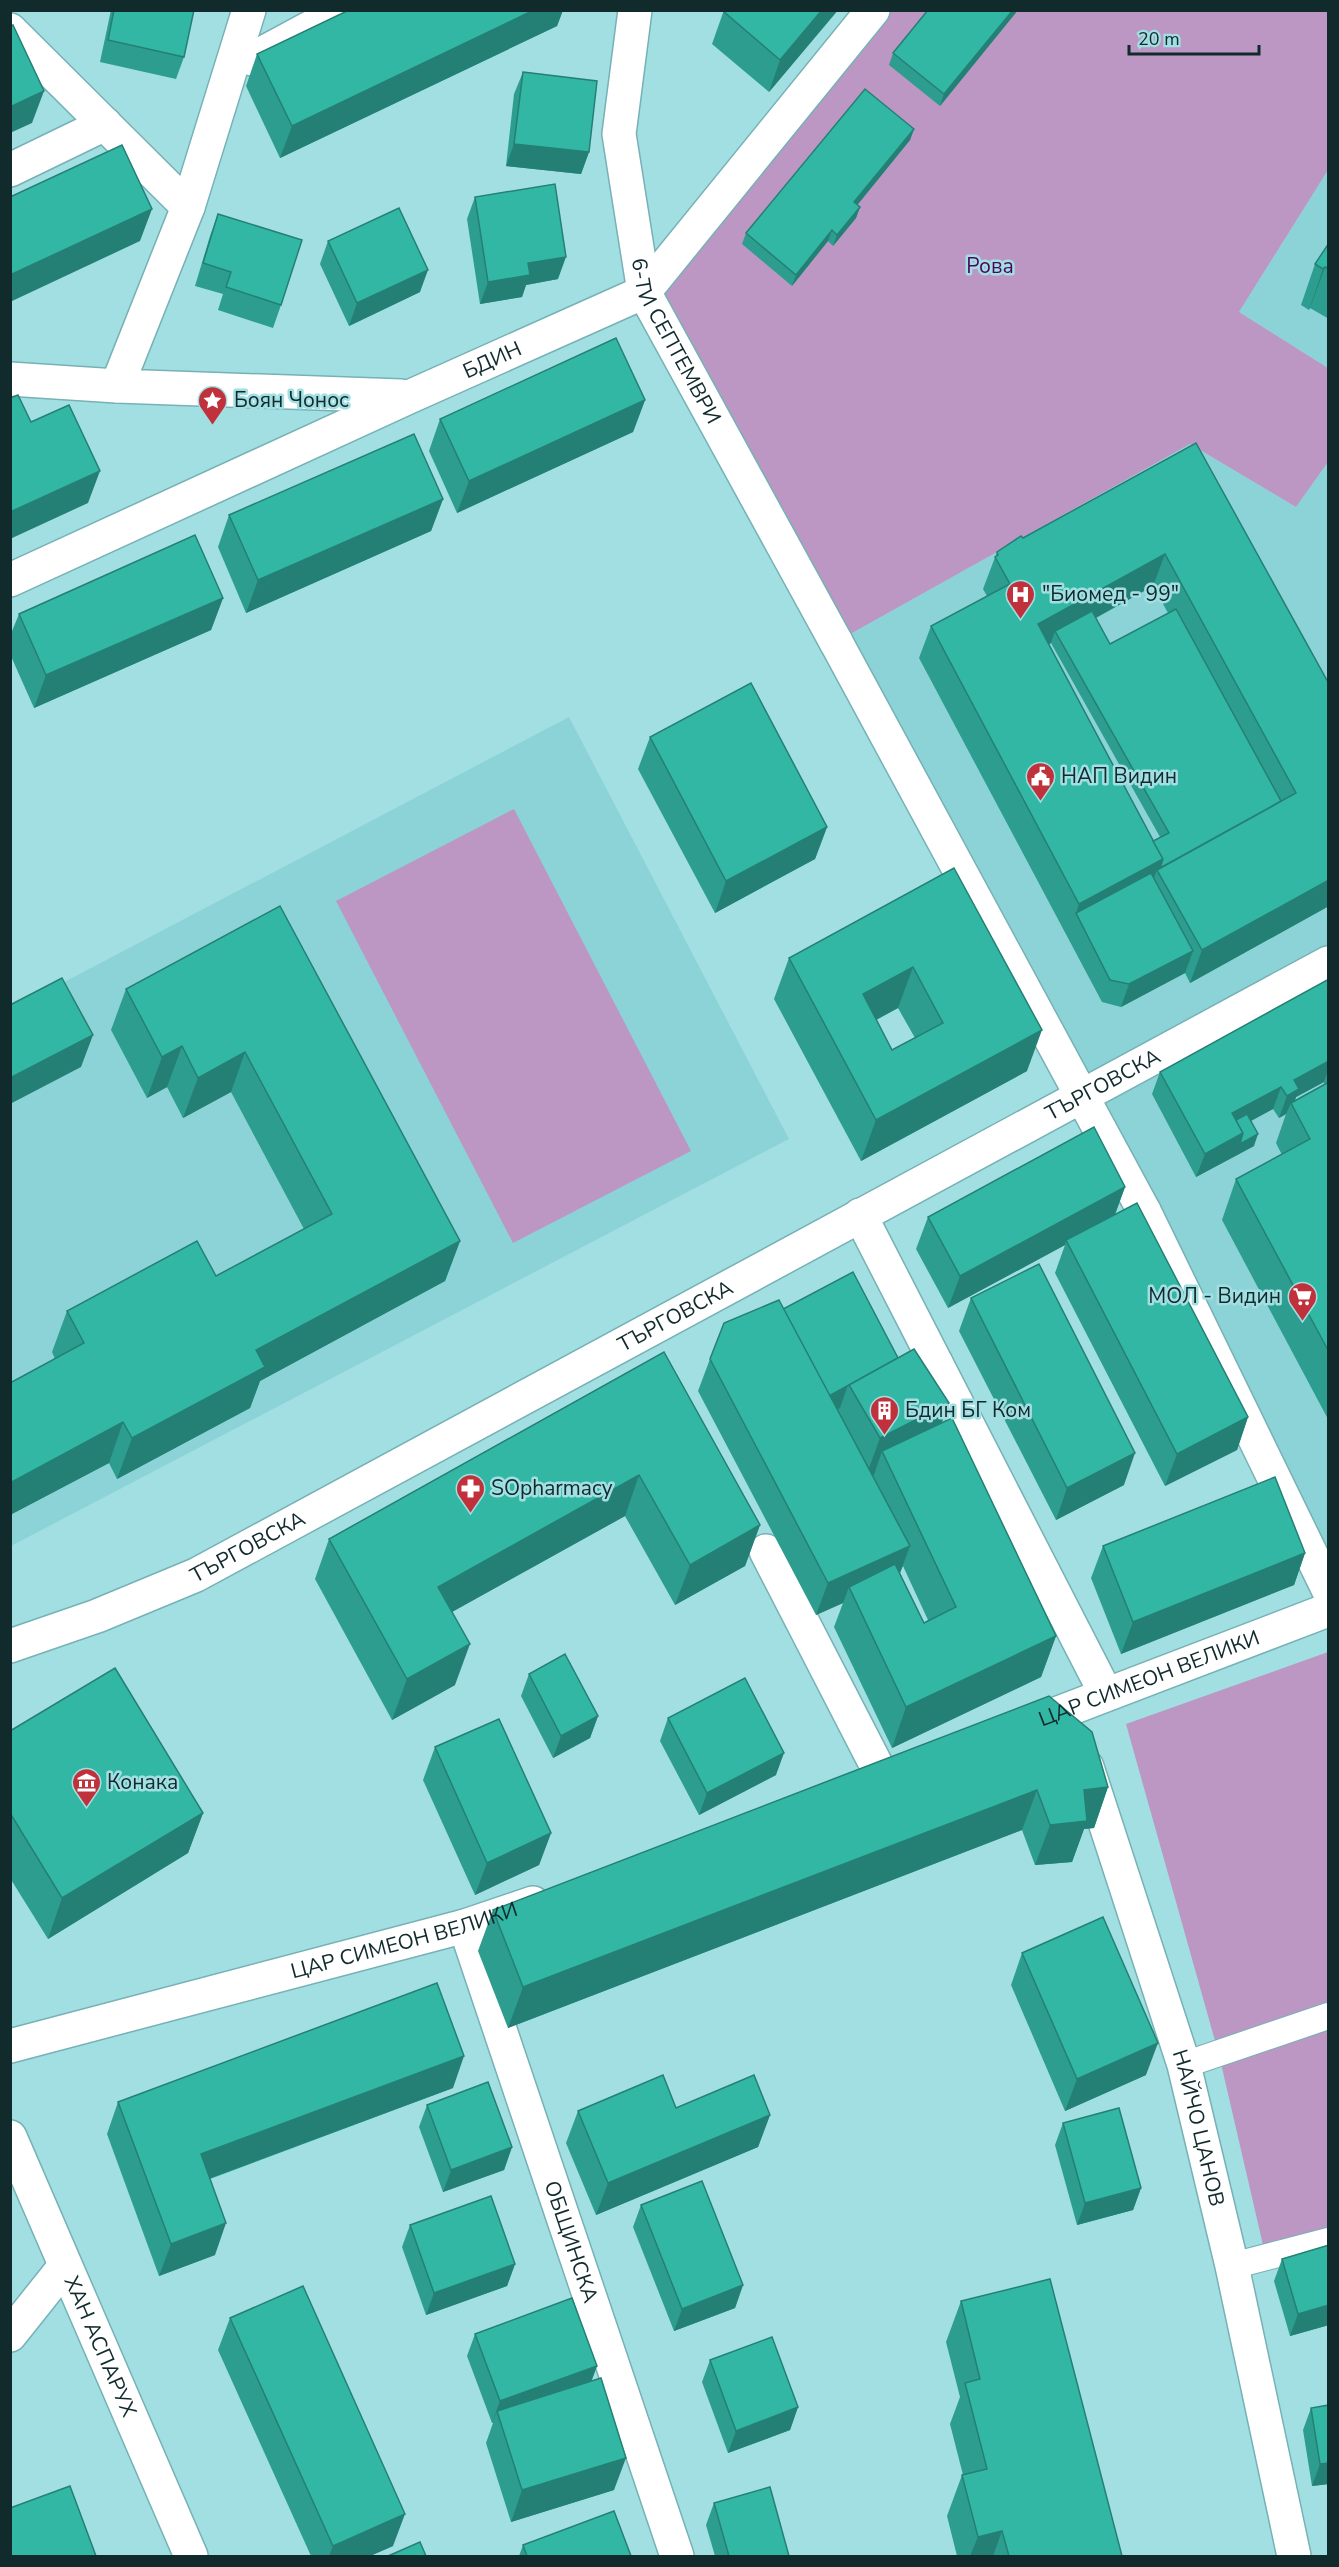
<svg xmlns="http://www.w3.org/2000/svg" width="1339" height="2567" font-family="'Nunito Sans',sans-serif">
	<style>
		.built { fill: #8cd3d8 }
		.green { fill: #bc97c3 }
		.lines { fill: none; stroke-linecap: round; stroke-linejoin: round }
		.service-casing { stroke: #76b1b6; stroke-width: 28 }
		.pedestrian-casing { stroke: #76b1b6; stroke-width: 36 }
		.minor-casing { stroke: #76b1b6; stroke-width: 36 }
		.tertiary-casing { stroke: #76b1b6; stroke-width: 36 }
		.service { stroke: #fff; stroke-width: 26 }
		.pedestrian { stroke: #fff; stroke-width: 33 }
		.minor { stroke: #fff; stroke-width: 33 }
		.tertiary { stroke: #fff; stroke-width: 33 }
		.wall { fill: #2c9d8e; fill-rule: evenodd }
		.shaded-wall { fill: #248074 }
		.building { fill: #33b7a5; stroke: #248074; stroke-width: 1.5; fill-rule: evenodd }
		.labels { text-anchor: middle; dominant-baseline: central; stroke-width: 5; stroke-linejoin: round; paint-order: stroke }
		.park-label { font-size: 21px; fill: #50055c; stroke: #a2dfe3 }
		.street-label { font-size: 21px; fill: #112a2c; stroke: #a2dfe3 }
		.poi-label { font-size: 21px; fill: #112a2c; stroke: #a2dfe3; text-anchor: start }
	</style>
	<rect width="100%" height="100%" fill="#a2dfe3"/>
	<g class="built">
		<polygon points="1328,170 1328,368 1239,312"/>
		<polygon points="1190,444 1296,507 1328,462 1328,1589 836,642"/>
		<polygon points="569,717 789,1139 11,1546 11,1010"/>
	</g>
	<g class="green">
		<polygon points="873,11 1328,11 1328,170 1239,312 1328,368 1328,462 1296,507 1190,444 836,642 644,292"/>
		<polygon points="514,809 691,1151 513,1243 336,901"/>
		<polygon points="1328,1652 1328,2241 1266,2258 1219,2055 1126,1724"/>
	</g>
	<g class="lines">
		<defs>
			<g id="service">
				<polyline points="1184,2065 1328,2016"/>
				<polyline points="1232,2266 1328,2241"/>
			</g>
			<g id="pedestrian">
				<polyline points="836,642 1144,1211"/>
				<polyline points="860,1215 936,1363"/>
				<path id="s1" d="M 10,1646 L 97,1616 L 196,1575 L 1328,963"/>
			</g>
			<g id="minor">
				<polyline points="249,10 188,207 117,386 401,396"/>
				<path id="s2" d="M 635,10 L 619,134 L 644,292 L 836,642"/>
				<polyline points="10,30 188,207"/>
				<polyline points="252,59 343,10"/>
				<polyline points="10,170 105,124"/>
				<polyline points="10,379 117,386"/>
				<path id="s3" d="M 10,580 L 409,397 L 644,292 L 873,10"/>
				<polyline points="1144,1211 1328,1589"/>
				<polyline points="936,1363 1106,1694"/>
				<polyline points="766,1551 885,1782"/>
				<path id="s4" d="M 1087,1767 L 1184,2065 L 1232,2266 L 1294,2556"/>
				<path id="s5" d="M 465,1926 L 677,2556"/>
				<polyline points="10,2335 65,2266"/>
			</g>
			<g id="tertiary">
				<path id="s6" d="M 1022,1727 L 1328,1610"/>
				<path id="s7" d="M 10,2046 L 465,1926 L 533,1903"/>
				<path id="s8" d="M 10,2137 L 191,2556"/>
			</g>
		</defs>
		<use href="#service" class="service-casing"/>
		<use href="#pedestrian" class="pedestrian-casing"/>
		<use href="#minor" class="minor-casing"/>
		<use href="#tertiary" class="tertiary-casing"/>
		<use href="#service" class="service"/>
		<use href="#pedestrian" class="pedestrian"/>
		<use href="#minor" class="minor"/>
		<use href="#tertiary" class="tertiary"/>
	</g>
	<g class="wall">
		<polygon points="111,10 194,10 184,57 176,79 100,62"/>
		<polygon points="349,10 563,10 557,26 280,158 246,86 257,54"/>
		<polygon points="724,10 838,10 769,92 712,44"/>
		<polygon points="928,10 1018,10 940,106 889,65 893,53"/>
		<polygon points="523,72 589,152 581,174 506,166 514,94"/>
		<polygon points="914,129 910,140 857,205 860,207 856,218 833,246 828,241 792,286 742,244 746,233"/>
		<polygon points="475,197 558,279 526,285 522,297 480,304 467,219"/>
		<polygon points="218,214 281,305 273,328 218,310 223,294 195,286 210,236"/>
		<polygon points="328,241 420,292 349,326 320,264"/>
		<polygon points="1329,243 1329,319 1310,308 1309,310 1301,305 1315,264"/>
		<polygon points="645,400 633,432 457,513 429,451 440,419"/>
		<path d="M 1196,443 L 1329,684 L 1329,906 L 1190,983 L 1185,973 L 1121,1007 L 1102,1002 L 919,658 L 931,626 L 987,596 L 983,589 L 997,552 ZM 1153,586 L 1168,613 L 1110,644 L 1096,618 ZM 1051,643 L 1160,837 L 1153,841 L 1049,644 Z"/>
		<polygon points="443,499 431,531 246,613 218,547 229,515"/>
		<polygon points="223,598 211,630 34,708 10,654 10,636 19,614"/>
		<polygon points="650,737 827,827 815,859 715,913 638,769"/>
		<path d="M 954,868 L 1027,1071 L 861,1161 L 774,999 L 789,958 ZM 898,1008 L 915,1038 L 892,1050 L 876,1020 Z"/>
		<polygon points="280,906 460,1241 445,1281 260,1381 250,1408 117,1479 109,1463 10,1515 10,1383 55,1359 52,1352 67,1311 216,1276 304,1229 231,1092 183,1118 167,1087 147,1098 111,1030 126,989"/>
		<path d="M 1329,979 L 1329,1421 L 1222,1220 L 1236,1179 L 1282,1155 L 1276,1143 L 1286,1114 L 1279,1118 L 1273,1109 L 1251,1121 L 1254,1146 L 1196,1177 L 1152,1094 L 1160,1072 ZM 1324,1082 L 1324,1084 L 1295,1100 L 1296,1097 Z"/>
		<polygon points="1125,1187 1115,1215 1248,1417 1237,1450 1165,1486 1055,1273 1065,1245 948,1308 916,1249 928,1217"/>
		<polygon points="971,1298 1124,1485 1056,1520 959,1331"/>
		<path d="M 783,1309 L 898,1358 L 949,1403 L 942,1422 L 1056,1636 L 1041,1677 L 892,1748 L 834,1627 L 843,1603 L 816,1615 L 698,1391 L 710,1359 ZM 903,1566 L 928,1620 L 924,1623 L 900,1573 Z"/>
		<polygon points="664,1352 760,1525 745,1566 675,1605 625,1516 452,1612 455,1685 392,1720 315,1579 329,1539"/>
		<polygon points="1103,1546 1305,1553 1294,1585 1121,1654 1091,1578"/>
		<polygon points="529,1674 598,1716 590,1738 553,1758 521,1696"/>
		<polygon points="1049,1696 1108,1787 1094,1828 1084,1829 1072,1862 1035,1865 1022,1830 508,2028 478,1951 493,1910"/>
		<polygon points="668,1718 776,1775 699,1815 660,1741"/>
		<polygon points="10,1731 203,1813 188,1853 48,1939 10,1878"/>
		<polygon points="435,1747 551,1833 539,1865 475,1895 423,1780"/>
		<polygon points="1022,1953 1146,2075 1065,2111 1011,1985"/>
		<polygon points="453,2088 210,2179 215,2255 159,2276 107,2134 118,2102"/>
		<polygon points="427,2105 512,2147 504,2170 443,2192 419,2127"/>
		<polygon points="676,2108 770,2115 758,2147 596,2215 566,2143 578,2111"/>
		<polygon points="1063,2123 1141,2188 1133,2210 1077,2225 1055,2145"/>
		<polygon points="641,2205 743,2285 735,2308 674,2331 633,2227"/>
		<polygon points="410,2225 515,2264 507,2286 426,2315 402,2247"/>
		<polygon points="1329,2245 1329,2325 1290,2336 1274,2281 1282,2259"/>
		<polygon points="961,2301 1122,2556 957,2556 947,2516 962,2475 963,2475 950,2424 960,2397 946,2342"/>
		<polygon points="230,2318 393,2546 370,2556 311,2556 218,2350"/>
		<polygon points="475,2334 597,2366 591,2381 614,2490 511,2522 486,2443 493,2423 492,2423 467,2356"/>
		<polygon points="710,2360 798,2407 790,2430 728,2453 702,2382"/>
		<polygon points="1311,2408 1329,2484 1312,2486 1303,2430"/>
		<polygon points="714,2503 789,2556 715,2556 706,2525"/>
		<polygon points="523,2545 631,2556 519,2556"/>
	</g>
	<g class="shaded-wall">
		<polygon points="534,10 563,10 557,26 280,158 292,126"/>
		<polygon points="822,10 838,10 769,92 780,60"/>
		<polygon points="1013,10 1018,10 940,106 944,94"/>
		<polygon points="44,91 32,123 10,133 10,107"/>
		<polygon points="914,129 910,140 850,214 854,202"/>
		<polygon points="514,144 589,152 581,174 506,166"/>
		<polygon points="860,207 856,218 833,246 837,235"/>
		<polygon points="152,209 140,241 10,302 10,275"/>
		<polygon points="832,230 828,241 792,286 796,275"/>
		<polygon points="566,257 558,279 526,285 522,297 480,304 488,282 528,263"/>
		<polygon points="1325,267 1310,308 1309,310 1323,269"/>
		<polygon points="428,270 420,292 349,326 357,303"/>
		<polygon points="645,400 633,432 457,513 469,481"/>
		<polygon points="100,471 88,503 10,539 10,512"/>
		<polygon points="443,499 431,531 246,613 258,580"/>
		<polygon points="1165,554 1153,586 1059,638 1055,631 1051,643 1026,657 1038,624"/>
		<polygon points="223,598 211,630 34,708 46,675"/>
		<polygon points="827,827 815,859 715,913 726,881"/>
		<polygon points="1163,859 1158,872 1157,870 1149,890 1076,913 1079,904"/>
		<polygon points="1329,880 1329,906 1190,983 1202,950"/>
		<polygon points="1193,951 1185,973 1121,1007 1129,984"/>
		<polygon points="913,967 898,1008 848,1035 863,994"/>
		<polygon points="1042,1030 1027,1071 861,1161 876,1120"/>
		<polygon points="93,1035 81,1067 10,1104 10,1078"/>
		<polygon points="182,1046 167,1087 147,1098 162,1057"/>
		<polygon points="245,1052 231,1092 183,1118 198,1078"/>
		<polygon points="1329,1061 1329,1073 1328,1071 1324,1082 1296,1097 1293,1107 1291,1103 1286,1114 1279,1118 1287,1096 1294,1080"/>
		<polygon points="1281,1087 1273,1109 1232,1131 1232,1113"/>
		<polygon points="1243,1133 1258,1134 1254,1146 1196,1177 1205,1154"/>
		<polygon points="1125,1187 1113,1219 1066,1240 1065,1245 948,1308 960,1276"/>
		<polygon points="460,1241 445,1281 260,1381 250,1408 117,1479 132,1438 256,1350"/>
		<polygon points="848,1385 840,1408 821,1418 829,1396"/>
		<polygon points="949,1403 934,1444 882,1451 874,1475 865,1479 880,1438"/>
		<polygon points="1248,1417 1237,1450 1165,1486 1177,1454"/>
		<polygon points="123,1422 109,1463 10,1515 10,1483"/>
		<polygon points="1135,1453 1124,1485 1056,1520 1067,1488"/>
		<polygon points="639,1475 625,1516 423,1628 438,1587"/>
		<polygon points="760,1525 745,1566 675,1605 690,1565"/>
		<polygon points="910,1546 898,1578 849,1587 843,1603 816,1615 828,1583"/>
		<polygon points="1305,1553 1294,1585 1121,1654 1133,1622"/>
		<polygon points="1056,1636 1041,1677 892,1748 906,1707"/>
		<polygon points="470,1644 455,1685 392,1720 407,1679"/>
		<polygon points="598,1716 590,1738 553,1758 561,1736"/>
		<polygon points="784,1753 776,1775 699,1815 707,1793"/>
		<polygon points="1108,1787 1094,1828 1084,1829 1072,1862 1035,1865 1050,1825 1084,1790"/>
		<polygon points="1037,1790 1022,1830 508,2028 523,1987"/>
		<polygon points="203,1813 188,1853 48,1939 62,1898"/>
		<polygon points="551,1833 539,1865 475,1895 487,1863"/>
		<polygon points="1158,2043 1146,2075 1065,2111 1077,2079"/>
		<polygon points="464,2056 453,2088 189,2186 201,2154"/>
		<polygon points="770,2115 758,2147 596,2215 608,2183"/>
		<polygon points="512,2147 504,2170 443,2192 451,2170"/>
		<polygon points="1141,2188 1133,2210 1077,2225 1085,2203"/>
		<polygon points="226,2223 215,2255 159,2276 171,2244"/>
		<polygon points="515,2264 507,2286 426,2315 434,2293"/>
		<polygon points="743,2285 735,2308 674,2331 682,2309"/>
		<polygon points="1329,2305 1329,2325 1290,2336 1298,2314"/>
		<polygon points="597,2366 589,2388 497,2411 492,2423 500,2401"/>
		<polygon points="798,2407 790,2430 728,2453 736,2431"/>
		<polygon points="626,2458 614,2490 511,2522 522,2490"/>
		<polygon points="1329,2463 1329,2484 1312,2486 1320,2464"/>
		<polygon points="405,2514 393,2546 370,2556 329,2556 333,2546"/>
		<polygon points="1002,2531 993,2556 970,2556 978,2537"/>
	</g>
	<g class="building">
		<polygon points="114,10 194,10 184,57 108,40"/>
		<polygon points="349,10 534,10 292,126 257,54"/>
		<polygon points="724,10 822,10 780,60 723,11"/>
		<polygon points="928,10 1013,10 944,94 893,53"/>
		<polygon points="13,25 44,91 10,107 10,26"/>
		<polygon points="523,72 597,81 589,152 514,144"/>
		<polygon points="865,89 914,129 854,202 860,207 837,235 832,230 796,275 746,233"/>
		<polygon points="122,145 152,209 10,275 10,197"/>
		<polygon points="555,184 566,257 528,263 530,275 488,282 475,197"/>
		<polygon points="399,208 428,270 357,303 328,241"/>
		<polygon points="218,214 302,240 281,305 226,287 231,272 203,263"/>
		<polygon points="1329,243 1329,269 1325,267 1323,269 1315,264"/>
		<polygon points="616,338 645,400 469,481 440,419"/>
		<polygon points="18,395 31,422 69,405 100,471 10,512 10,398"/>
		<polygon points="414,434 443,499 258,580 229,515"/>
		<polygon points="1196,443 1329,684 1329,880 1202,950 1157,870 1296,793 1165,554 1038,624 1163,859 1079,904 931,626 1010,584 995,557 998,555 997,552 1021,536 1023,538"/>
		<polygon points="195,535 223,598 46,675 19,614"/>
		<polygon points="1176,609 1281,801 1160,868 1163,859 1153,841 1169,833 1055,631 1092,611 1110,644"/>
		<polygon points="751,683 827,827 726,881 650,737"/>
		<path d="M 954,868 L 1042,1030 L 876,1120 L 789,958 ZM 913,967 L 943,1023 L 892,1050 L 863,994 Z"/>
		<polygon points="1151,873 1193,951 1129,984 1110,980 1076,913"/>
		<polygon points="280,906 460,1241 256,1350 265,1367 132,1438 123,1422 10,1483 10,1383 84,1343 67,1311 197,1241 216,1276 332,1214 245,1052 198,1078 182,1046 162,1057 126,989"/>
		<polygon points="62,978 93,1035 10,1078 10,1005"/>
		<polygon points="1329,979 1329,1061 1294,1080 1299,1089 1287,1096 1281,1087 1232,1113 1243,1133 1205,1154 1160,1072"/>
		<polygon points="1329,1082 1329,1352 1236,1179 1310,1139 1291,1103"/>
		<polygon points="1247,1114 1258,1134 1240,1144 1243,1133 1236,1120"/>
		<polygon points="1094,1127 1125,1187 960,1276 928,1217"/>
		<polygon points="1137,1203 1248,1417 1177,1454 1066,1240"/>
		<polygon points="1039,1264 1135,1453 1067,1488 971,1298"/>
		<polygon points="853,1272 898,1358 829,1396 783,1309"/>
		<polygon points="779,1300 910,1546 828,1583 710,1359 724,1323"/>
		<polygon points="914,1349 949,1403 880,1438 849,1385"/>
		<polygon points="664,1352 760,1525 690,1565 639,1475 438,1587 470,1644 407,1679 329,1539"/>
		<polygon points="952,1418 1056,1636 906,1707 849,1587 895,1564 924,1623 956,1607 882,1451"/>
		<polygon points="1275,1477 1305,1553 1133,1622 1103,1546"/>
		<polygon points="565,1654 598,1716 561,1736 529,1674"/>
		<polygon points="115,1668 203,1813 62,1898 10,1813 10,1731"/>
		<polygon points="745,1678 784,1753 707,1793 668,1718"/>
		<polygon points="1049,1696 1092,1732 1108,1787 1084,1790 1087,1821 1050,1825 1037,1790 523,1987 493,1910"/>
		<polygon points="499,1719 551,1833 487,1863 435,1747"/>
		<polygon points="1103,1917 1158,2043 1077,2079 1022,1953"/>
		<polygon points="437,1983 464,2056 201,2154 226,2223 171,2244 118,2102"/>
		<polygon points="663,2075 676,2108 754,2075 770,2115 608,2183 578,2111"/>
		<polygon points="488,2082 512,2147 451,2170 427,2105"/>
		<polygon points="1119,2108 1141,2188 1085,2203 1063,2123"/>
		<polygon points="702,2181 743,2285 682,2309 641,2205"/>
		<polygon points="491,2196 515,2264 434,2293 410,2225"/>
		<polygon points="1329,2245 1329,2305 1298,2314 1282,2259"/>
		<polygon points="1050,2279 1122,2556 1009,2556 1002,2531 978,2537 962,2475 987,2469 965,2383 980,2379 961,2301"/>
		<polygon points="303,2286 405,2514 333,2546 230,2318"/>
		<polygon points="572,2298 597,2366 500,2401 475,2334"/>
		<polygon points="772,2337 798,2407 736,2431 710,2360"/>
		<polygon points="601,2378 626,2458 522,2490 497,2411"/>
		<polygon points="1329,2405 1329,2463 1320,2464 1311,2408"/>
		<polygon points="70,2486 96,2556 10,2556 10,2508"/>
		<polygon points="770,2487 789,2556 729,2556 714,2503"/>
		<polygon points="614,2511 631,2556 527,2556 523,2545"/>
		<polygon points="420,2542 426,2556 388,2556"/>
	</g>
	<defs>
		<symbol id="sight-pin" viewBox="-11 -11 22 30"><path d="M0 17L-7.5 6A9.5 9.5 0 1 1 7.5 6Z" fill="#c1313c" stroke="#a2dfe3"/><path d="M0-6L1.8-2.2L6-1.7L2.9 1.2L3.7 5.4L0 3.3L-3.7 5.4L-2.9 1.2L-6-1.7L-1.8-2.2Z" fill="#fff"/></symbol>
		<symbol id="hospital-pin" viewBox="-11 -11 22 30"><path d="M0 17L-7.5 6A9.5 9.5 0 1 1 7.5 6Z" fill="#c1313c" stroke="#a2dfe3"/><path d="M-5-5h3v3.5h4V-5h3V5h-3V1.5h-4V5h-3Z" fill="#fff"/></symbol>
		<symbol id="civic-pin" viewBox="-11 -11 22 30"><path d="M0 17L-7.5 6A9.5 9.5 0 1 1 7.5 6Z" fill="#c1313c" stroke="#a2dfe3"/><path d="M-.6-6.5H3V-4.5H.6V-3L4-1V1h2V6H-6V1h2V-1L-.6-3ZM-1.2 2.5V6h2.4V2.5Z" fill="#fff"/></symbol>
		<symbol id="supermarket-pin" viewBox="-11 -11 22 30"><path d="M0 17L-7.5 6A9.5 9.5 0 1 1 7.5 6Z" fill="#c1313c" stroke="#a2dfe3"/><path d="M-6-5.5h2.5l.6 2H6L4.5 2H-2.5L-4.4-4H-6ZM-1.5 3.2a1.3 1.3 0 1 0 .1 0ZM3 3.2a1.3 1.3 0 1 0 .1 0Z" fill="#fff"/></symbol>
		<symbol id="building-pin" viewBox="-11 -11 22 30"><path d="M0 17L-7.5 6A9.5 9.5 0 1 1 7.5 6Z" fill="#c1313c" stroke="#a2dfe3"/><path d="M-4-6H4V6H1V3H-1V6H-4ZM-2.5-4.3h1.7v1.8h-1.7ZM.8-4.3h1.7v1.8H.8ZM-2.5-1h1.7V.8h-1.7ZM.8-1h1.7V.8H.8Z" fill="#fff"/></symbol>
		<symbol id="pharmacy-pin" viewBox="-11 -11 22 30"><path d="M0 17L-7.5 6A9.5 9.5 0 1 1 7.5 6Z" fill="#c1313c" stroke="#a2dfe3"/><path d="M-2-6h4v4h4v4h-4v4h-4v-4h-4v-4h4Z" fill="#fff"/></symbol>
		<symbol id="museum-pin" viewBox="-11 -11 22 30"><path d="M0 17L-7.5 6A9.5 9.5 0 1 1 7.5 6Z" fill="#c1313c" stroke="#a2dfe3"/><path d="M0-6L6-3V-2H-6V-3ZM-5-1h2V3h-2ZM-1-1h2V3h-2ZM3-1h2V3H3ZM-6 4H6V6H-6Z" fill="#fff"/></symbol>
	</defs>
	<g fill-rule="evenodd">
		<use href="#sight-pin" x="196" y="384" width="33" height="45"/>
		<use href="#hospital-pin" x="1004" y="578" width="33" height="45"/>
		<use href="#civic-pin" x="1024" y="760" width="33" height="45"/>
		<use href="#supermarket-pin" x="1286" y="1280" width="33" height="45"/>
		<use href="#building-pin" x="868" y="1394" width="33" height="45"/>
		<use href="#pharmacy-pin" x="454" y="1472" width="33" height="45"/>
		<use href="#museum-pin" x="70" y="1766" width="33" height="45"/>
	</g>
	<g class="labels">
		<g class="park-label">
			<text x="990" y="266">Рова</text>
		</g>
		<g class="street-label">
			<text stroke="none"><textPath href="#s2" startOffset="342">6-ТИ СЕПТЕМВРИ</textPath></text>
			<text stroke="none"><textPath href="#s3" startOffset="530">БДИН</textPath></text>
			<text stroke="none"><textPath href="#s1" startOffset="1230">ТЪРГОВСКА</textPath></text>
			<text stroke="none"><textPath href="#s1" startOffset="744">ТЪРГОВСКА</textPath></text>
			<text stroke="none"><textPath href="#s1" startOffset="258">ТЪРГОВСКА</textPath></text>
			<text stroke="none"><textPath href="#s6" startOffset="136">ЦАР СИМЕОН ВЕЛИКИ</textPath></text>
			<text stroke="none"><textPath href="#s7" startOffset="408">ЦАР СИМЕОН ВЕЛИКИ</textPath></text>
			<text stroke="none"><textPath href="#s4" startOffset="378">НАЙЧО ЦАНОВ</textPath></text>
			<text stroke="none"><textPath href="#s5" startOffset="333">ОБЩИНСКА</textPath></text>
			<text stroke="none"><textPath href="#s8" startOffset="228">ХАН АСПАРУХ</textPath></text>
		</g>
		<g class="poi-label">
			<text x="234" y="400">Боян Чонос</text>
			<text x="1042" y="594">"Биомед - 99"</text>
			<text x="1061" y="776">НАП Видин</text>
			<text x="1281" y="1296" text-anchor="end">МОЛ - Видин</text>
			<text x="905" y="1410">Бдин БГ Ком</text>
			<text x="491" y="1488">SOpharmacy</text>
			<text x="107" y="1782">Конака</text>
		</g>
	</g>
	<rect width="1339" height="2567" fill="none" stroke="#112a2c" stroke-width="24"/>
	<path d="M1129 45v9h130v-9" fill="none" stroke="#112a2c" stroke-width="3"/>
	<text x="1138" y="45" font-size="18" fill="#112a2c" stroke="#a2dfe3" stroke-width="4.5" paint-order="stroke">20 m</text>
</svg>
